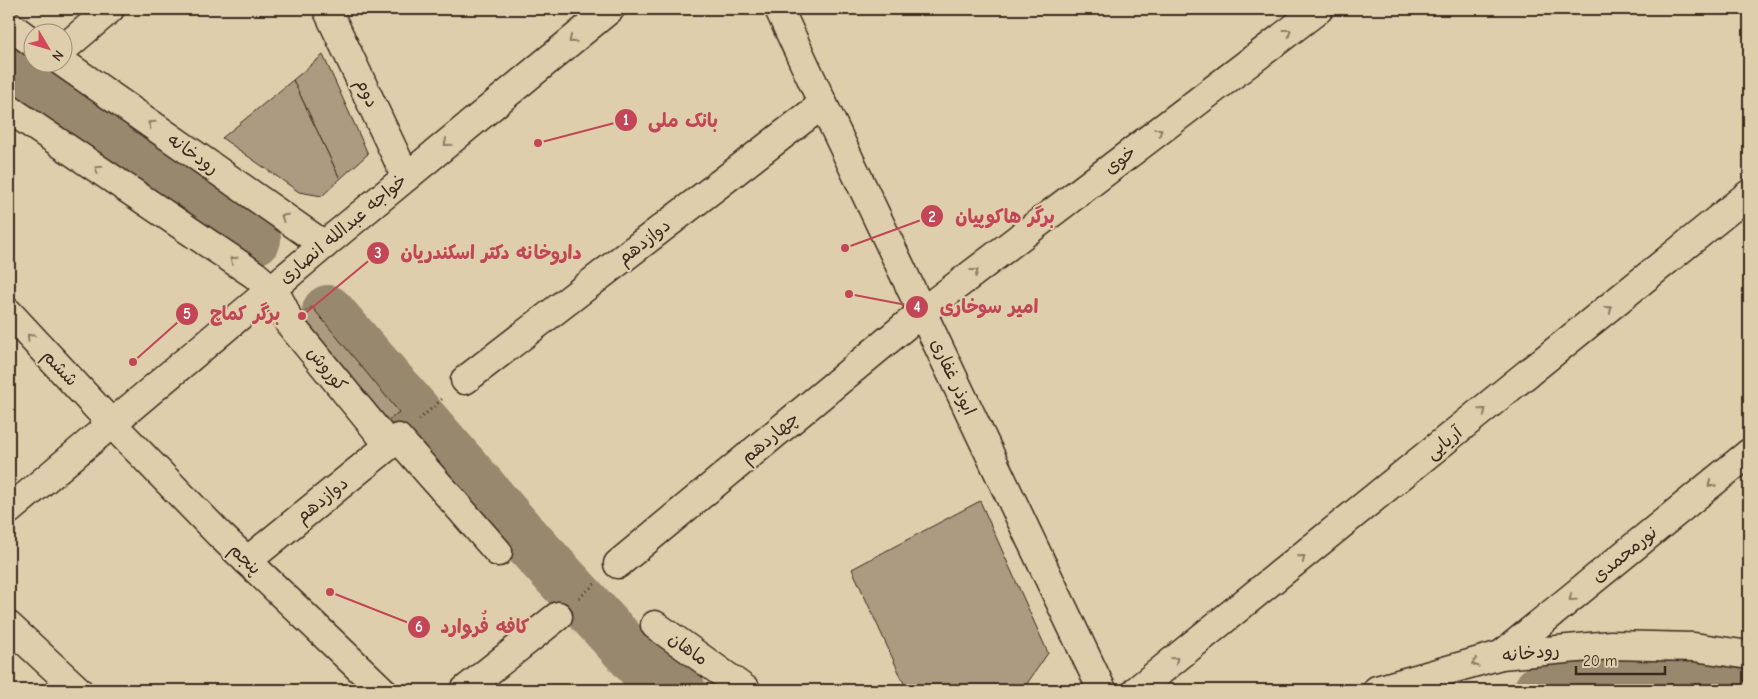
<svg xmlns="http://www.w3.org/2000/svg" width="1758" height="699" font-family="'Comic Neue','Playpen Sans Arabic',sans-serif">
	<style>
		.lines { fill: none; stroke-linecap: round; stroke-linejoin: round }
		.river { stroke: #98886e; stroke-width: 52 }
		.building { fill: #ac9b80; stroke: #3b2a1e }
		.minor-casing { stroke: #3b2a1e; stroke-width: 31 }
		.major-casing { stroke: #3b2a1e; stroke-width: 31 }
		.path { stroke: #3b2a1e; stroke-width: 3; stroke-dasharray: 1 4; stroke-linecap: butt }
		.minor { stroke: #dfceab; stroke-width: 28 }
		.major { stroke: #dfceab; stroke-width: 28 }
		.oneway { stroke: #8d7c64 }
		.labels { text-anchor: middle; dominant-baseline: central; stroke-width: 4; stroke-linejoin: round; paint-order: stroke }
		.street-label { font-size: 18px; fill: #3b2a1e; stroke: #dfceab }
		.leader { fill: none; stroke: #c24655; stroke-width: 2 }
		.callout-dot { fill: #c24655; stroke: #dfceab; stroke-width: 2 }
		.mark-label { font-size: 15px; text-anchor: middle; font-weight: bold; fill: #fff }
		.callout-label { font-size: 19px; text-anchor: middle; font-weight: bold; fill: #c24655; stroke: #dfceab; stroke-width: 4; stroke-linejoin: round; paint-order: stroke }
	</style>
	<rect width="100%" height="100%" fill="#dfceab"/>
	<filter id="ink" filterUnits="userSpaceOnUse"><feTurbulence type="fractalNoise" baseFrequency=".02" numOctaves="2"/><feDisplacementMap in="SourceGraphic" scale="10" xChannelSelector="R" yChannelSelector="G"/><feConvolveMatrix kernelMatrix="1 2 1 2 8 2 1 2 1" color-interpolation-filters="sRGB"/></filter>
	<g filter="url(#ink)">
		<g class="lines">
			<g class="river">
				<polyline points="9,64 255,239"/>
				<polyline points="328,311 519,532 642,666 680,690"/>
				<polyline points="1540,690 1662,669 1749,684"/>
			</g>
		</g>
		<g class="building">
			<polygon points="323,55 368,154 340,179 293,80"/>
			<polygon points="293,80 340,179 322,196 299,192 222,138"/>
			<polygon points="312,307 399,412 381,427 294,321"/>
			<polygon points="980,501 1048,653 1026,685 990,690 907,690 852,569"/>
		</g>
		<g class="lines">
			<defs>
				<g id="minor">
					<polyline points="327,9 406,177"/>
					<polyline points="9,25 32,42"/>
					<polyline points="62,50 110,9"/>
					<polyline points="62,62 324,245"/>
					<path d="M 9,109 L 255,275 C 274,291 282,299 289,323 L 389,445"/>
					<polyline points="9,313 112,424 219,534 382,690"/>
					<polyline points="465,380 823,104"/>
					<polyline points="247,561 398,438 498,552"/>
					<polyline points="618,564 922,312 1319,9"/>
					<polyline points="655,625 746,690"/>
					<polyline points="9,626 78,690"/>
					<polyline points="1501,655 1749,453"/>
					<polyline points="465,690 558,616"/>
					<polyline points="1137,690 1749,194"/>
					<polyline points="1377,690 1501,655 1611,645 1694,647 1749,655"/>
				</g>
				<g id="major">
					<polyline points="779,9 823,104 1102,690"/>
					<polyline points="9,510 324,245 610,9"/>
				</g>
			</defs>
			<use href="#minor" class="minor-casing"/>
			<use href="#major" class="major-casing"/>
			<g class="path">
				<polyline points="419,420 444,397"/>
				<polyline points="579,598 597,582"/>
			</g>
			<use href="#minor" class="minor"/>
			<use href="#major" class="major"/>
		</g>
		<defs><path id="oneway-chevron" d="M-2-3.5L2.5 0L-2 3.5" fill="none" stroke-width="1.6" stroke-linecap="round" stroke-linejoin="round" transform="scale(1.25)"/></defs>
		<g class="oneway">
			<use href="#oneway-chevron" transform="translate(1288 32) rotate(-37)"/>
			<use href="#oneway-chevron" transform="translate(572 40) rotate(140)"/>
			<use href="#oneway-chevron" transform="translate(151 124) rotate(-145)"/>
			<use href="#oneway-chevron" transform="translate(1159 131) rotate(-37)"/>
			<use href="#oneway-chevron" transform="translate(447 143) rotate(140)"/>
			<use href="#oneway-chevron" transform="translate(98 169) rotate(-146)"/>
			<use href="#oneway-chevron" transform="translate(284 217) rotate(-145)"/>
			<use href="#oneway-chevron" transform="translate(233 260) rotate(-146)"/>
			<use href="#oneway-chevron" transform="translate(975 272) rotate(-37)"/>
			<use href="#oneway-chevron" transform="translate(1609 309) rotate(-39)"/>
			<use href="#oneway-chevron" transform="translate(30 337) rotate(-133)"/>
			<use href="#oneway-chevron" transform="translate(1483 411) rotate(-39)"/>
			<use href="#oneway-chevron" transform="translate(1711 484) rotate(141)"/>
			<use href="#oneway-chevron" transform="translate(1302 558) rotate(-39)"/>
			<use href="#oneway-chevron" transform="translate(1572 598) rotate(141)"/>
			<use href="#oneway-chevron" transform="translate(1175 660) rotate(-39)"/>
			<use href="#oneway-chevron" transform="translate(1475 663) rotate(164)"/>
		</g>
	</g>
	<g class="labels">
		<g class="street-label">
			<text transform="translate(367 93) rotate(65)">دوم</text>
			<text transform="translate(193 154) rotate(35)">رودخانه</text>
			<text transform="translate(1120 160) rotate(-37)">خوی</text>
			<text transform="translate(343 229) rotate(-40)">خواجه عبدالله انصاری</text>
			<text transform="translate(644 242) rotate(-38)">دوازدهم</text>
			<text transform="translate(60 368) rotate(47)">ششم</text>
			<text transform="translate(327 369) rotate(51)">کوروش</text>
			<text transform="translate(953 377) rotate(65)">ابوذر غفاری</text>
			<text transform="translate(770 438) rotate(-40)">چهاردهم</text>
			<text transform="translate(1444 443) rotate(-39)">آریایی</text>
			<text transform="translate(322 500) rotate(-39)">دوازدهم</text>
			<text transform="translate(1625 554) rotate(-39)">نورمحمدی</text>
			<text transform="translate(245 559) rotate(44)">پنجم</text>
			<text transform="translate(688 649) rotate(36)">ماهان</text>
			<text transform="translate(1531 653) rotate(-6)">رودخانه</text>
		</g>
	</g>
	<path class="leader" d="M538 143L626 120M845 248L932 216M302 316L378 253M849 294L917 307M133 362L187 314M330 592L419 627"/>
	<g class="callout-dot">
		<circle cx="538" cy="143" r="5"/>
		<circle cx="845" cy="248" r="5"/>
		<circle cx="302" cy="316" r="5"/>
		<circle cx="849" cy="294" r="5"/>
		<circle cx="133" cy="362" r="5"/>
		<circle cx="330" cy="592" r="5"/>
		<circle cx="626" cy="120" r="12"/>
		<circle cx="932" cy="216" r="12"/>
		<circle cx="378" cy="253" r="12"/>
		<circle cx="917" cy="307" r="12"/>
		<circle cx="187" cy="314" r="12"/>
		<circle cx="419" cy="627" r="12"/>
	</g>
	<g class="mark-label">
		<text x="626" y="125">1</text>
		<text x="932" y="222">2</text>
		<text x="378" y="258">3</text>
		<text x="917" y="312">4</text>
		<text x="187" y="319">5</text>
		<text x="419" y="632">6</text>
	</g>
	<g class="callout-label">
		<text x="683" y="127">بانک ملی</text>
		<text x="1005" y="223">برگر هاکوپیان</text>
		<text x="491" y="259">داروخانه دکتر اسکندریان</text>
		<text x="989" y="313">امیر سوخاری</text>
		<text x="245" y="320">برگر کماچ</text>
		<text x="485" y="633">کافه فُروارد</text>
	</g>
	<rect width="1758" height="699" fill="none" stroke="#dfceab" stroke-width="30"/>
	<rect x="15" y="15" width="1728" height="669" fill="none" stroke="#3b2a1e" stroke-width="2" filter="url(#ink)"/>
	<g transform="translate(48 48) rotate(128)"><circle r="24" fill="#dfceab" stroke="#9d8c73"/>
	<path d="M0-4L9 19L0 12L-9 19Z" fill="#d1495b"/>
	<text y="-8" font-size="14" font-weight="bold" text-anchor="middle" fill="#3b2a1e">N</text>
	</g>
	<path d="M1576 666v8h89v-8" fill="none" stroke="#3b2a1e" stroke-width="2.5"/>
	<text x="1583" y="666" font-size="15" fill="#3b2a1e" stroke="#dfceab" stroke-width="4" paint-order="stroke">20 m</text>
</svg>
